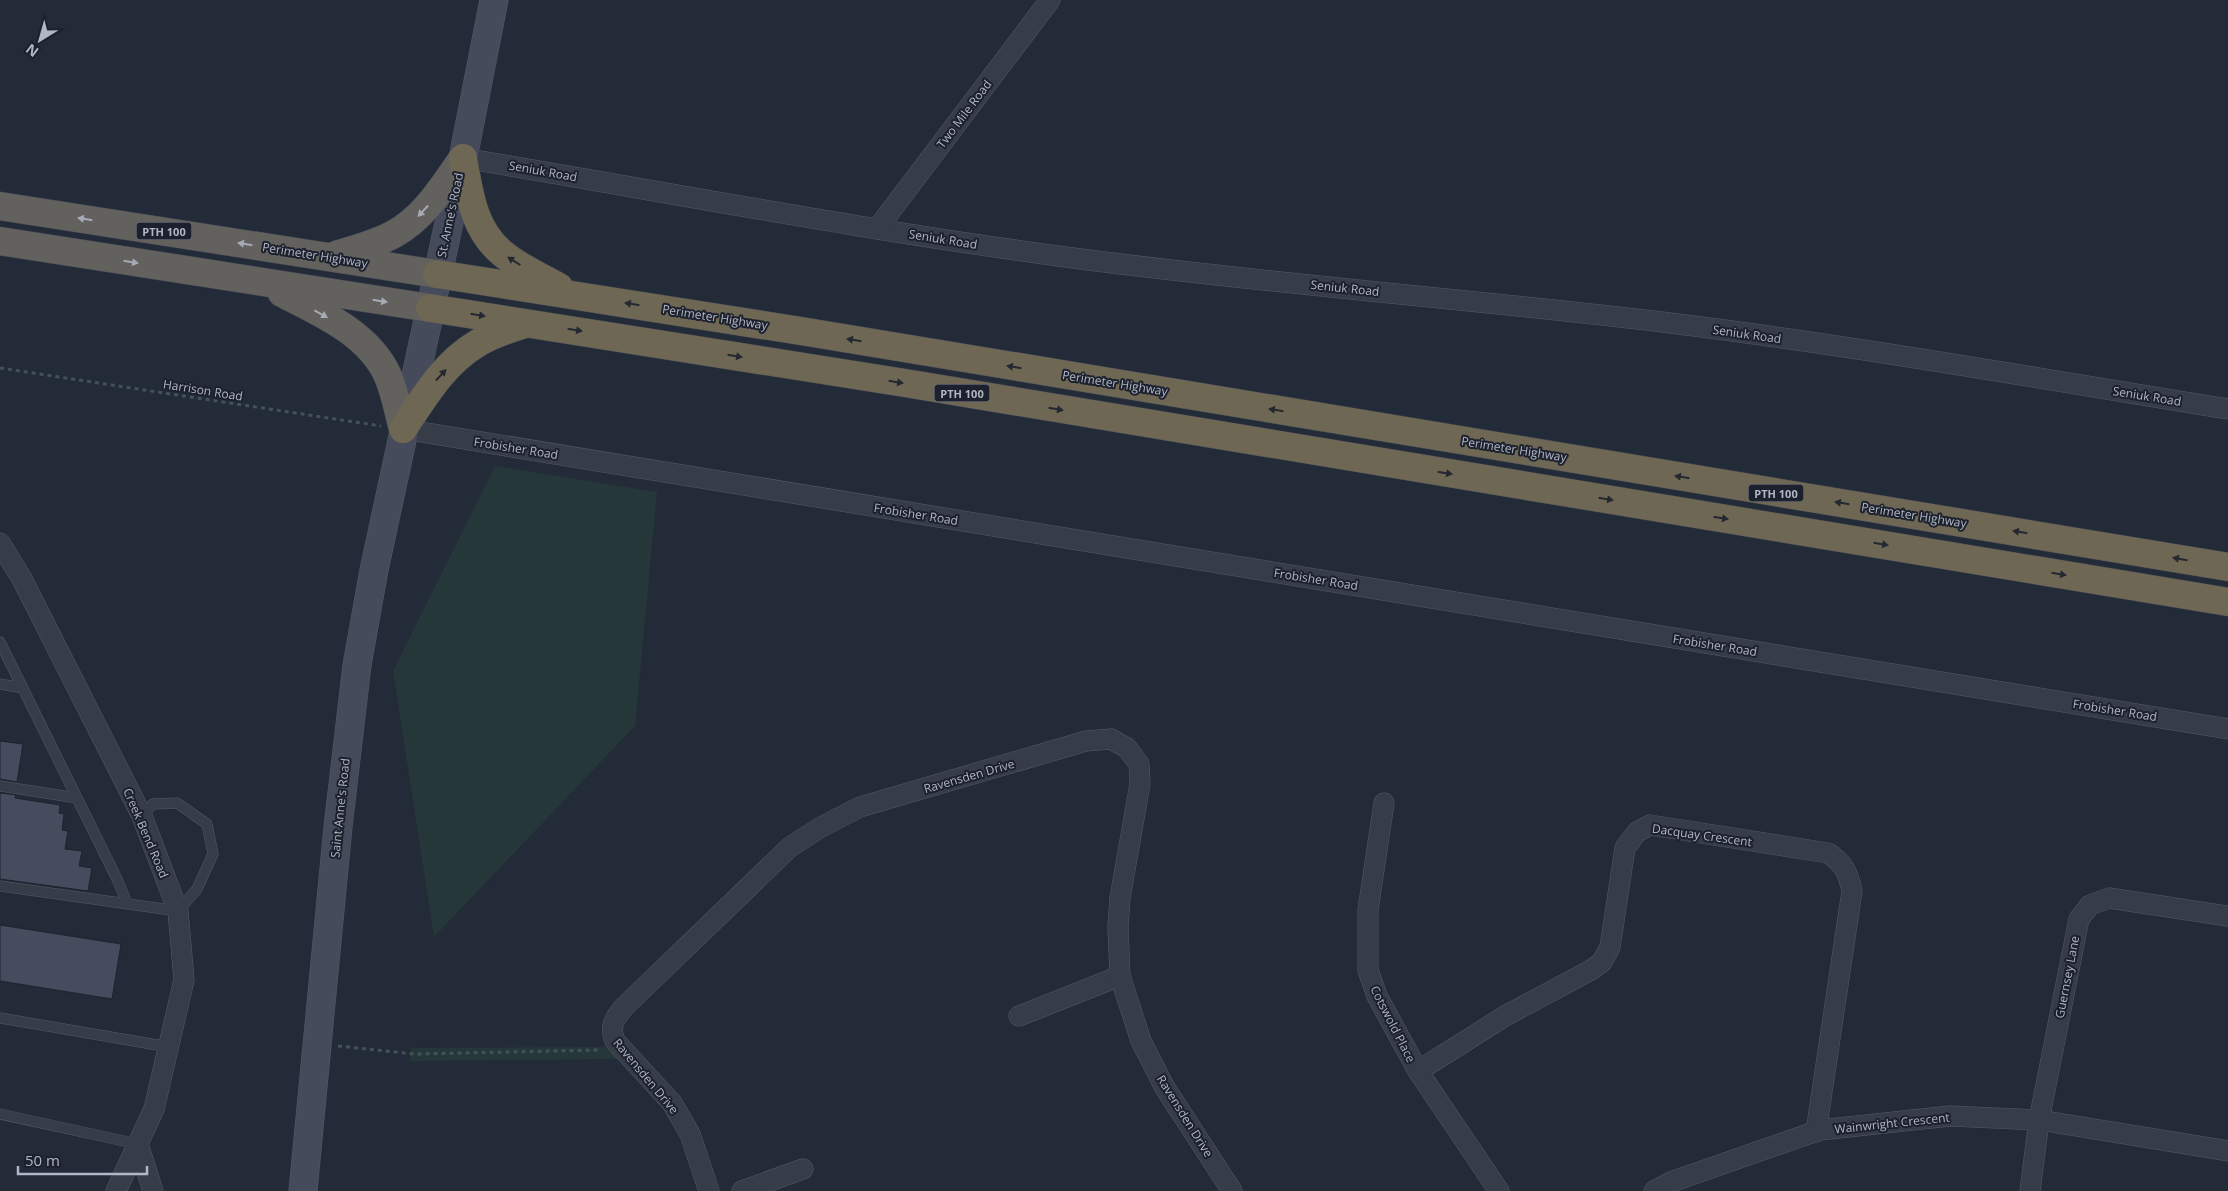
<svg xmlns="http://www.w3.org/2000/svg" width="2228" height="1191" font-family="'Open Sans',sans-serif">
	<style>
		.green { fill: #26373a }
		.building { fill: #444c5d; stroke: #1e232f }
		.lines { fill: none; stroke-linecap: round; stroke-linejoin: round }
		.service-casing { stroke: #545a66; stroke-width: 11 }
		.minor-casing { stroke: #545a66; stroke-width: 21 }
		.secondary-casing { stroke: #545a66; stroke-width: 29 }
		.trunk-casing { stroke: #414753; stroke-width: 29 }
		.motorway-casing { stroke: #414753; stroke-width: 29 }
		.path { stroke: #435257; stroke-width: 3; stroke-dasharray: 4 4; stroke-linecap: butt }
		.service { stroke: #373c49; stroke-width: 10 }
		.minor { stroke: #373c49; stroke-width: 20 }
		.secondary { stroke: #454b5b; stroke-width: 28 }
		.trunk { stroke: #62615e; stroke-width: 28 }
		.motorway { stroke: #6e6754; stroke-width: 28 }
		.oneway { fill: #a5aab6 }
		.oneway2 { fill: #242831 }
		.labels { text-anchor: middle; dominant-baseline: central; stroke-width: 4; stroke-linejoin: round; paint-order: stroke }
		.shield { fill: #1c212d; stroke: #848a97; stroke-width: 1 }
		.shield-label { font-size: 11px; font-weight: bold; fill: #b1b7c5 }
		.street-label { font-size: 12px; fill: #b1b7c5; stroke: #1c212d }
	</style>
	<rect width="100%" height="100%" fill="#232a38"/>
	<g class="green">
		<polygon points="495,466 657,492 635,726 434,937 393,671"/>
		<polygon points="621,1047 633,1059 410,1061 411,1048"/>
	</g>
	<g class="building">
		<polygon points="0,741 23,744 17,782 0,779"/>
		<polygon points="0,793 16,795 15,798 60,805 59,813 64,814 62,830 68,831 65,849 82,851 79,866 92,868 88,891 0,879"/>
		<polygon points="0,925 121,944 112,999 0,981"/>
	</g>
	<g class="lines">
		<defs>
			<g id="service">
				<polyline points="0,642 117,879 127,903"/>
				<polyline points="0,684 22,688"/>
				<polyline points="0,786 77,798"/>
				<polyline points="0,886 178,911 197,889 213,854 207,824 177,803 153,804 142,816"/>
				<polyline points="0,1018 169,1047"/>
				<polyline points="0,1114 138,1144"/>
			</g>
			<g id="minor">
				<path d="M 463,158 C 666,192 869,231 1073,258 C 1271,284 1471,299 1670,323 C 1857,346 2042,379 2228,409"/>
				<polyline points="877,229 1050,0"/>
				<polyline points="403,429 2228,729"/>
				<polyline points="0,543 22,579 142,816 178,911 184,980 154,1109 116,1191"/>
				<polyline points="1384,803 1368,910 1368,970 1377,996 1418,1071 1499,1191"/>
				<polyline points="1019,1016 1120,976"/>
				<path d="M 1418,1071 L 1505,1016 L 1591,970 L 1602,962 L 1610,947 L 1625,848 L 1637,832 L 1650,825 L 1828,853 C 1844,863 1848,873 1852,891 L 1816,1132"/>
				<polyline points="138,1144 153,1191"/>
				<path d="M 709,1191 L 690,1134 L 672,1103 L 615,1041 C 609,1027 614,1019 624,1007 L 790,847 L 821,827 L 860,807 L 1086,741 L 1111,739 L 1127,748 L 1139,764 L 1140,784 L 1120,898 L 1118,927 L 1120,976 L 1141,1041 L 1165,1088 L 1232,1191"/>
				<polyline points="742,1191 803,1169"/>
				<polyline points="1654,1191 1671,1182 1820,1130 1950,1116 2039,1120 2228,1151"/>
				<polyline points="2030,1191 2039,1120 2079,919 2090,905 2109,898 2228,916"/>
			</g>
			<polyline id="secondary" points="303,1191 338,827 357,665 374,570 463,158 494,0"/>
			<g id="trunk">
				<polyline points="0,206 437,274"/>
				<polyline points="0,241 430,308"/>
				<path d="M 336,255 C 355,249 376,244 394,234 C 425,217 443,186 463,158"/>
				<path d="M 282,293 C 319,312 368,333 387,374 C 395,391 398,411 403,429"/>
			</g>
			<g id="motorway">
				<path d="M 463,158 C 469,192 473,229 502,253 C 518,267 540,276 559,287"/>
				<polyline points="437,274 801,331 2228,567"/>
				<polyline points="430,308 905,383 2228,602"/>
				<path d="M 403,429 C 424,397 444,363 478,343 C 492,334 509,329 525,324"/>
			</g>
		</defs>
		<use href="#service" class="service-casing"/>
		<use href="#minor" class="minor-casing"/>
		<use href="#secondary" class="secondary-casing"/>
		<use href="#trunk" class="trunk-casing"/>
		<use href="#motorway" class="motorway-casing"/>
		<g class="path">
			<polyline points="0,368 381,426"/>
			<polyline points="338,1046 414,1054 601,1050"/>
		</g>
		<use href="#service" class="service"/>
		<use href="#minor" class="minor"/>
		<use href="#secondary" class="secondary"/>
		<use href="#trunk" class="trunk"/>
		<use href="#motorway" class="motorway"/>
	</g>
	<defs><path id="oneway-solid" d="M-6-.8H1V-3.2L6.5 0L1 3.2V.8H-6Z" transform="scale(1.25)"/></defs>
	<g class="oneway">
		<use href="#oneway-solid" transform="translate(423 211) rotate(133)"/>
		<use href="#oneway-solid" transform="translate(85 219) rotate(-171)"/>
		<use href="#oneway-solid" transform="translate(245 244) rotate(-171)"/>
		<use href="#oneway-solid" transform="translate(131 262) rotate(9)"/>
		<use href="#oneway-solid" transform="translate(380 301) rotate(9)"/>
		<use href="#oneway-solid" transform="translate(321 314) rotate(29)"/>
	</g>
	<g class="oneway2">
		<use href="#oneway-solid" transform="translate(514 261) rotate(-148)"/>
		<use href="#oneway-solid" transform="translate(632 304) rotate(-171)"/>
		<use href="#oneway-solid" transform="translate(478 315) rotate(9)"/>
		<use href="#oneway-solid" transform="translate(575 330) rotate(9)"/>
		<use href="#oneway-solid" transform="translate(854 340) rotate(-171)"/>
		<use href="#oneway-solid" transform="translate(735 356) rotate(9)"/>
		<use href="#oneway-solid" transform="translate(1014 367) rotate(-171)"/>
		<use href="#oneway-solid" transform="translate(441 375) rotate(-47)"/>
		<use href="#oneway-solid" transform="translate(896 382) rotate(9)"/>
		<use href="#oneway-solid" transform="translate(1056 409) rotate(10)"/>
		<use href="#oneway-solid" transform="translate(1276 410) rotate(-171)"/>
		<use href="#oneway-solid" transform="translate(1445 473) rotate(9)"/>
		<use href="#oneway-solid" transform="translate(1682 477) rotate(-171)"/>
		<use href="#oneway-solid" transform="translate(1606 499) rotate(9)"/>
		<use href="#oneway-solid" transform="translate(1842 503) rotate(-171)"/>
		<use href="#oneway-solid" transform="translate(1721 518) rotate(9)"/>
		<use href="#oneway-solid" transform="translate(2020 532) rotate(-171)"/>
		<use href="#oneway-solid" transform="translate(1881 544) rotate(9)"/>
		<use href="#oneway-solid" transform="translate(2180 559) rotate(-170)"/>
		<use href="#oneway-solid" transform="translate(2059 574) rotate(9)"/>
	</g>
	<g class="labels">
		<g class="shield">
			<rect x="136.5" y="222.5" width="55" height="17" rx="4"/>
			<rect x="934.5" y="384.5" width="55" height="17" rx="4"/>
			<rect x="1748.5" y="484.5" width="55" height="17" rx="4"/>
		</g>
		<g class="shield-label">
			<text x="164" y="231">PTH 100</text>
			<text x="962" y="393">PTH 100</text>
			<text x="1776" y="493">PTH 100</text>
		</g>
		<g class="street-label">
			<text transform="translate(964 114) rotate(-53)">Two Mile Road</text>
			<text transform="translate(543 171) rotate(10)">Seniuk Road</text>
			<text transform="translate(450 215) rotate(-78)">St. Anne's Road</text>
			<text transform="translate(943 239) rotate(9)">Seniuk Road</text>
			<text transform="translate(315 255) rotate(9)">Perimeter Highway</text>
			<text transform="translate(1345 288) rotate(6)">Seniuk Road</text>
			<text transform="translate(715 317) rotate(9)">Perimeter Highway</text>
			<text transform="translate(1747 334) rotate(8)">Seniuk Road</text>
			<text transform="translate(1115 383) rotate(9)">Perimeter Highway</text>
			<text transform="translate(203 390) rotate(9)">Harrison Road</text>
			<text transform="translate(2147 396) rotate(9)">Seniuk Road</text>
			<text transform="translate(516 448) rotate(9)">Frobisher Road</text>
			<text transform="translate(1514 449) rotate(9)">Perimeter Highway</text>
			<text transform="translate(916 514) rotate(9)">Frobisher Road</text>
			<text transform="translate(1914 515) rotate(9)">Perimeter Highway</text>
			<text transform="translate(1316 579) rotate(9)">Frobisher Road</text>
			<text transform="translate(1715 645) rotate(9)">Frobisher Road</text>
			<text transform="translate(2115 710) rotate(9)">Frobisher Road</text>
			<text transform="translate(969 776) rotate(-16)">Ravensden Drive</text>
			<text transform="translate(340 808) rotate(-84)">Saint Anne's Road</text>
			<text transform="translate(146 833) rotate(67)">Creek Bend Road</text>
			<text transform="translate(1702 835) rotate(8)">Dacquay Crescent</text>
			<text transform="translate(2067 977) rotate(-79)">Guernsey Lane</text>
			<text transform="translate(1393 1024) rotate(63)">Cotswold Place</text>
			<text transform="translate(646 1076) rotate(50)">Ravensden Drive</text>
			<text transform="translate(1185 1116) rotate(58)">Ravensden Drive</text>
			<text transform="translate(1892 1123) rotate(-6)">Wainwright Crescent</text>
		</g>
	</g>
	<g transform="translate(40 40) rotate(217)" stroke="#1c212d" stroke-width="4" paint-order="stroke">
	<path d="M0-4L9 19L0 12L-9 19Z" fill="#b1b7c5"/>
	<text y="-8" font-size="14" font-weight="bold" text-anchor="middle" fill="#b1b7c5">N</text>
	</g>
	<path d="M18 1166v8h129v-8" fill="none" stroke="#b1b7c5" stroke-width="2.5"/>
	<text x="25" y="1166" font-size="15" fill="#b1b7c5" stroke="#1c212d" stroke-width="4" paint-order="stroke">50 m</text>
</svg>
